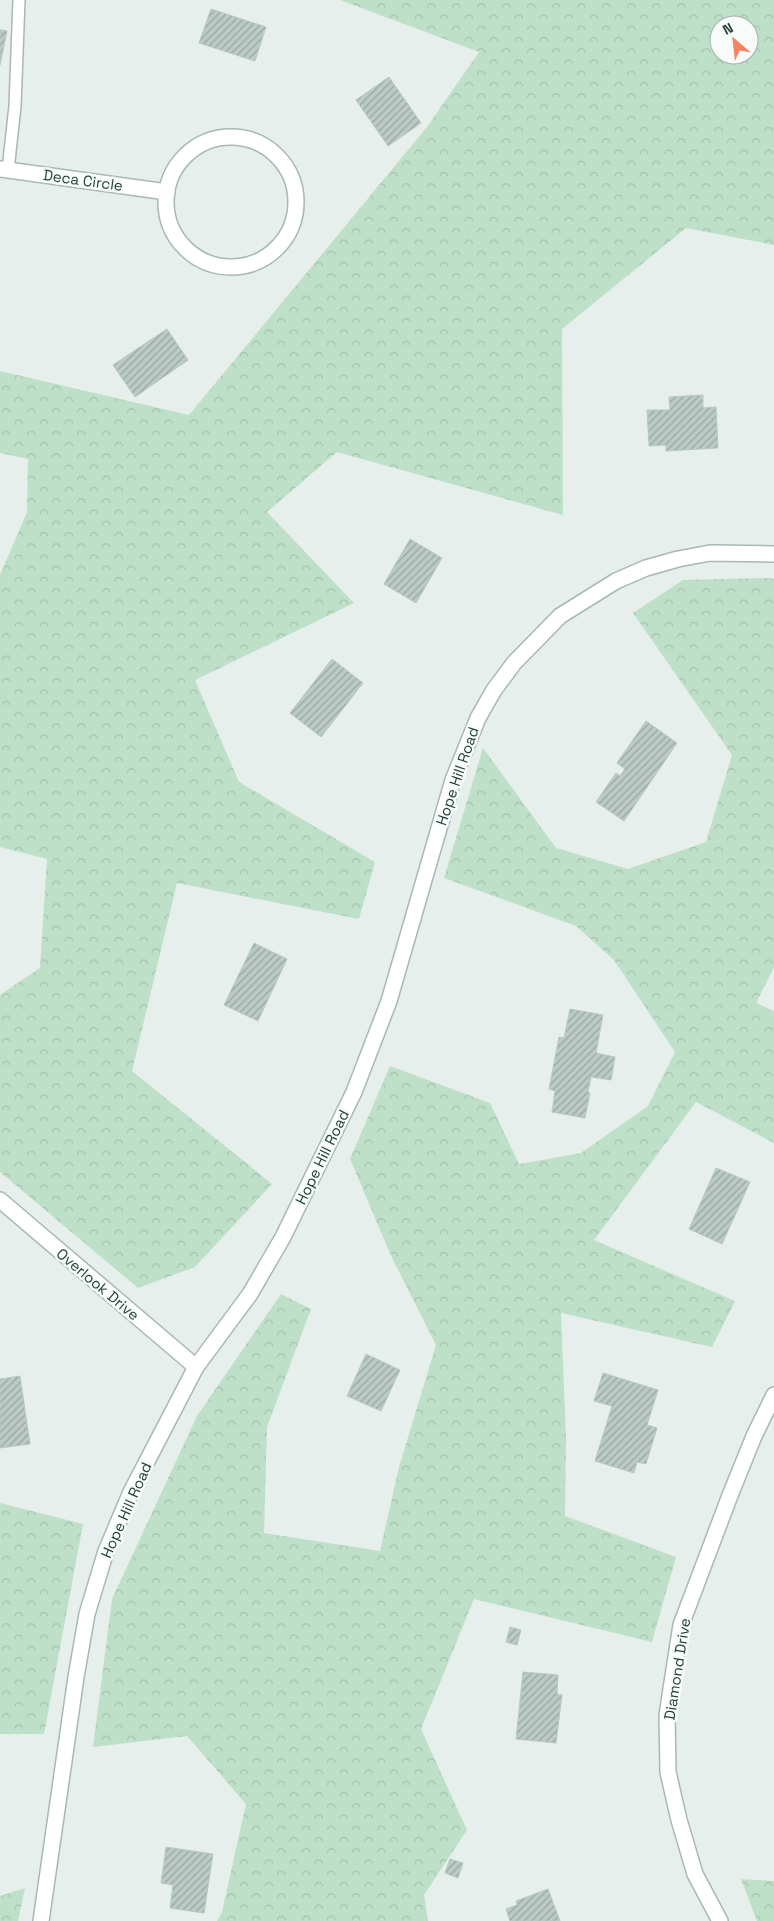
<svg xmlns="http://www.w3.org/2000/svg" width="774" height="1921" font-family="'Space Grotesk',sans-serif">
	<style>
		.forest { fill: url(#forest-crowns); fill-rule: evenodd }
		.building { fill: url(#building-hatch); stroke: #b8c9c2 }
		.lines { fill: none; stroke-linecap: round; stroke-linejoin: round }
		.lane-casing { stroke: #a8b8b2; stroke-width: 14 }
		.street-casing { stroke: #a8b8b2; stroke-width: 18 }
		.lane { stroke: #fff; stroke-width: 11 }
		.street { stroke: #fff; stroke-width: 15 }
		.labels { text-anchor: middle; dominant-baseline: central; stroke-width: 5; stroke-linejoin: round; paint-order: stroke }
		.street-label { font-size: 15px; fill: #24423a; stroke: #f7fbf9 }
	</style>
	<defs>
		<pattern id="forest-crowns" width="20" height="18" patternUnits="userSpaceOnUse" patternTransform="scale(1.25)"><rect width="20" height="18" fill="#bfe0c8"/><path d="M2 6a3 3 0 1 1 6 0M12 15a3 3 0 1 1 6 0" fill="none" stroke="#a4c1ad"/></pattern>
		<pattern id="building-hatch" width="6" height="6" patternUnits="userSpaceOnUse" patternTransform="scale(1.25)"><rect width="6" height="6" fill="#bbcac4"/><path d="M-1 1l2-2M0 6l6-6M5 7l2-2" fill="none" stroke="#98a6a0"/></pattern>
	</defs>
	<rect width="100%" height="100%" fill="#e6efeb"/>
	<g class="forest">
		<path d="M 340,0 L 774,0 L 774,245 L 686,228 L 562,329 L 563,515 L 337,452 L 267,512 L 354,603 L 195,680 L 239,782 L 375,862 L 359,919 L 177,883 L 132,1071 L 272,1184 L 195,1267 L 138,1288 L 0,1172 L 0,995 L 40,968 L 47,859 L 0,847 L 0,575 L 27,512 L 28,459 L 0,453 L 0,371 L 189,415 L 427,127 L 479,52 ZM 719,25 L 749,25 L 749,55 L 719,55 Z"/>
		<polygon points="769,578 774,579 774,967 756,1003 774,1011 774,1143 696,1102 594,1240 735,1301 712,1347 561,1313 566,1438 565,1516 676,1557 652,1642 474,1599 421,1729 467,1830 424,1895 428,1921 217,1921 222,1912 246,1804 187,1736 93,1747 112,1599 197,1416 281,1294 311,1309 267,1427 264,1533 380,1551 399,1467 436,1345 392,1258 350,1159 390,1066 490,1103 519,1164 581,1153 648,1106 675,1052 614,960 576,926 444,878 483,748 556,848 628,869 706,842 732,755 633,613 683,580"/>
		<polygon points="0,1503 83,1524 44,1734 0,1734"/>
		<polygon points="741,1879 774,1881 774,1921 757,1921"/>
		<polygon points="25,1888 18,1921 0,1921 0,1896"/>
	</g>
	<g class="building">
		<polygon points="211,9 266,27 255,61 199,43"/>
		<polygon points="0,30 7,31 0,65"/>
		<polygon points="389,77 421,123 388,146 356,100"/>
		<polygon points="167,329 188,360 135,397 113,365"/>
		<polygon points="703,395 703,408 716,407 718,448 666,451 666,445 649,446 647,410 670,410 669,397"/>
		<polygon points="410,539 442,558 416,603 384,584"/>
		<polygon points="332,659 363,683 321,737 290,713"/>
		<polygon points="646,721 677,743 624,821 596,802 616,773 620,776 625,769 617,763"/>
		<polygon points="254,943 287,959 258,1021 224,1005"/>
		<polygon points="570,1009 603,1015 596,1053 615,1057 611,1080 591,1077 588,1092 590,1093 585,1118 552,1112 555,1091 549,1089 559,1037 564,1038"/>
		<polygon points="716,1168 750,1182 722,1244 689,1229"/>
		<polygon points="366,1354 400,1370 381,1411 347,1396"/>
		<polygon points="603,1373 658,1390 647,1425 657,1428 646,1464 637,1462 634,1473 595,1461 612,1406 594,1401"/>
		<polygon points="20,1376 30,1444 0,1448 0,1379"/>
		<polygon points="510,1627 521,1630 517,1645 506,1642"/>
		<polygon points="523,1672 558,1675 557,1694 562,1695 556,1743 516,1739"/>
		<polygon points="166,1847 213,1854 204,1913 170,1908 173,1885 161,1883"/>
		<polygon points="450,1859 463,1863 458,1878 445,1873"/>
		<polygon points="548,1889 560,1921 510,1921 506,1909 517,1905 516,1901"/>
	</g>
	<g class="lines">
		<defs>
			<polyline id="lane" points="8,170 15,106 19,0"/>
			<g id="street">
				<circle cx="231" cy="202" r="65"/>
				<polyline points="0,169 167,192"/>
				<polyline points="0,1200 196,1367"/>
				<polyline points="41,1921 76,1677 87,1614 106,1551 131,1492 196,1367 250,1294 283,1237 354,1092 389,1001 453,780 478,718 494,690 514,663 560,616 616,581 646,568 678,559 710,553 774,554"/>
				<polyline points="720,1921 695,1874 679,1820 668,1772 667,1715 681,1625 729,1498 754,1436 774,1395"/>
			</g>
		</defs>
		<use href="#lane" class="lane-casing"/>
		<use href="#street" class="street-casing"/>
		<use href="#lane" class="lane"/>
		<use href="#street" class="street"/>
	</g>
	<g class="labels">
		<g class="street-label">
			<text transform="translate(83 180) rotate(8)">Deca Circle</text>
			<text transform="translate(457 776) rotate(-71)">Hope Hill Road</text>
			<text transform="translate(322 1157) rotate(-64)">Hope Hill Road</text>
			<text transform="translate(98 1284) rotate(40)">Overlook Drive</text>
			<text transform="translate(126 1510) rotate(-66)">Hope Hill Road</text>
			<text transform="translate(677 1669) rotate(-81)">Diamond Drive</text>
		</g>
	</g>
	<g transform="translate(734 40) rotate(332)"><circle r="24" fill="#f7fbf9" stroke="#a3b1ad"/>
	<path d="M0-4L9 19L0 12L-9 19Z" fill="#f4845f"/>
	<text y="-8" font-size="14" font-weight="bold" text-anchor="middle" fill="#24423a">N</text>
	</g>
</svg>
